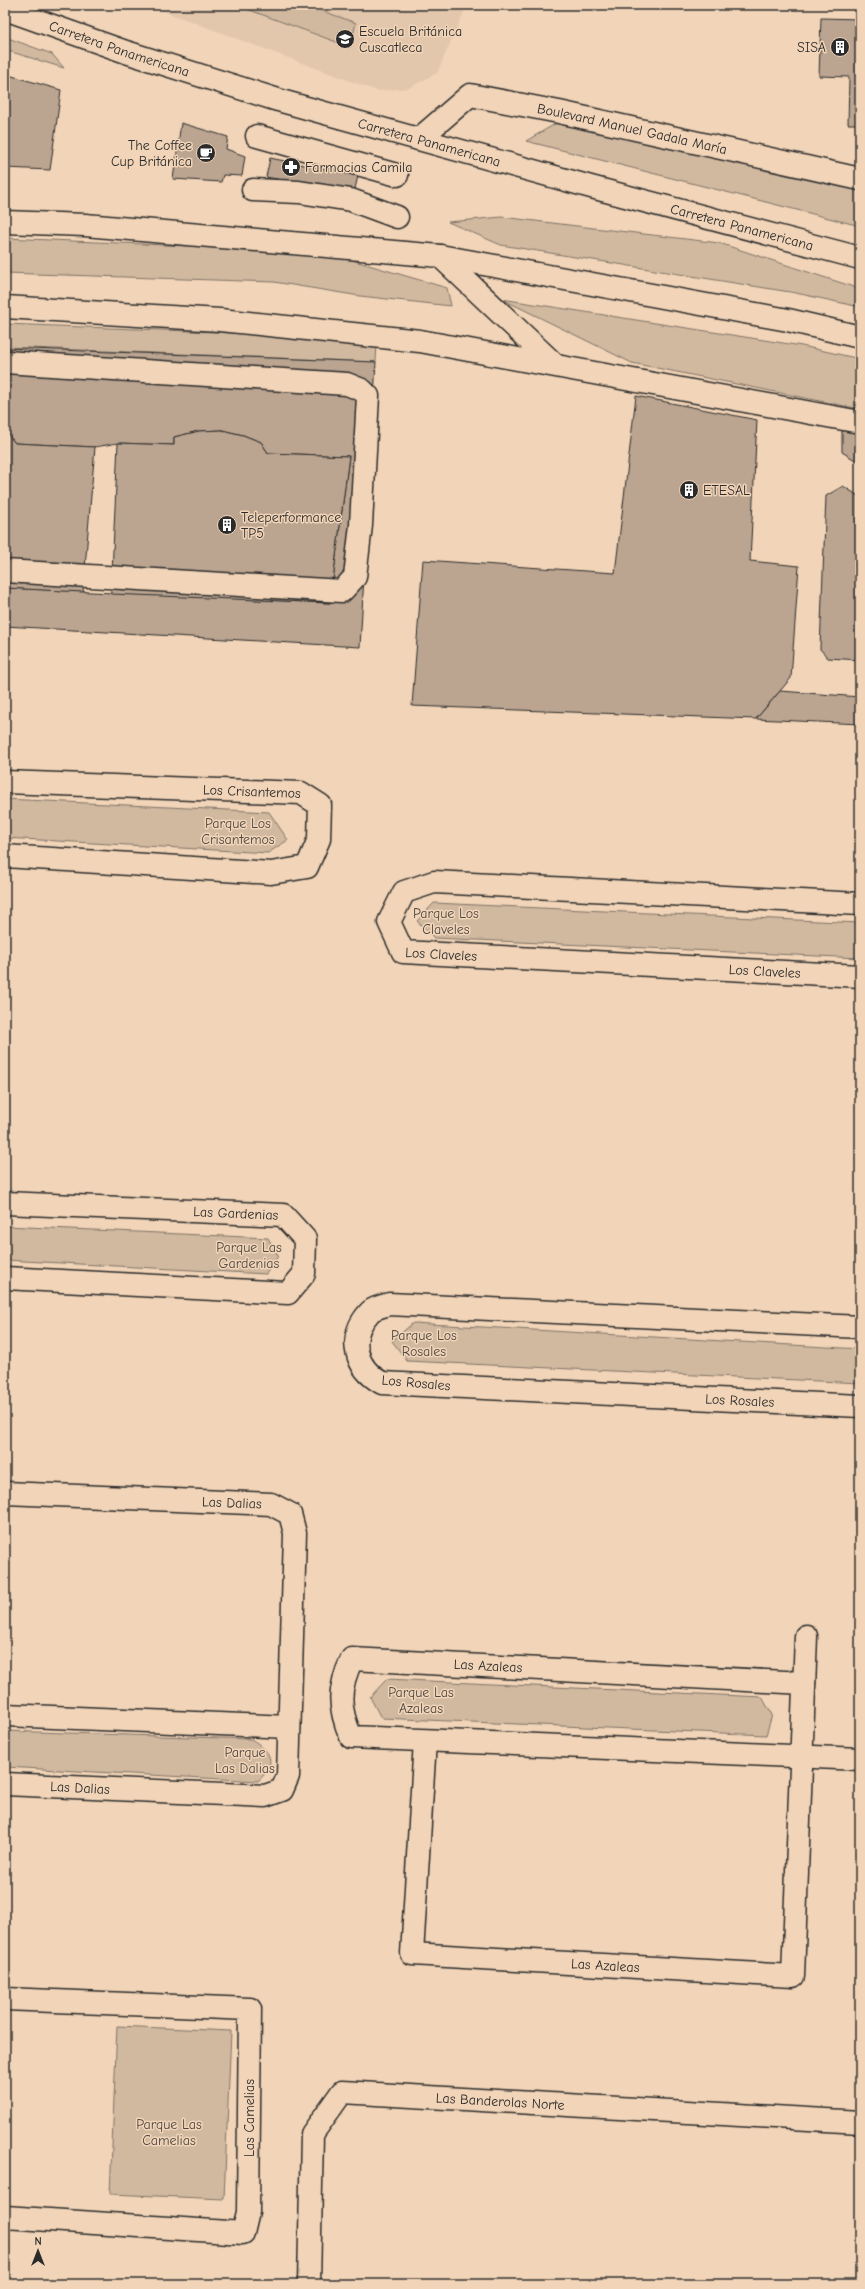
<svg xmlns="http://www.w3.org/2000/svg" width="865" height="2289" font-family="'Comic Neue',sans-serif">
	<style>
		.built { fill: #e2c7ac }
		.green { fill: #d1b9a0; stroke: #7e7266 }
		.building { fill: #bba591; stroke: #2b2b2b }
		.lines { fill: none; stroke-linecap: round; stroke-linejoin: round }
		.minor-casing { stroke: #2b2b2b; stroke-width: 25 }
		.major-casing { stroke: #2b2b2b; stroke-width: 25 }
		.minor { stroke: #f2d5b8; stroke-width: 22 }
		.major { stroke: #f2d5b8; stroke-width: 22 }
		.labels { text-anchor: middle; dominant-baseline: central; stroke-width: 3; stroke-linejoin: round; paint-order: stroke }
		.poi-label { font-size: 14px; fill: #2b2b2b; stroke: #f2d5b8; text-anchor: start }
		.street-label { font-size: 14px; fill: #2b2b2b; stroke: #f2d5b8 }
		.park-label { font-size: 14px; fill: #4c4742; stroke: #f2d5b8 }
	</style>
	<rect width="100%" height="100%" fill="#f2d5b8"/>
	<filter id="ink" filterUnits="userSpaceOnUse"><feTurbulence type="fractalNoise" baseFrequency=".025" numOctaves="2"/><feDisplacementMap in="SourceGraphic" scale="8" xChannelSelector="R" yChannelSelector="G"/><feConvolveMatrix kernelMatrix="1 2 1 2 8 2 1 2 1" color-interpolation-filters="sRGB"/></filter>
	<g filter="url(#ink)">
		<polygon class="built" points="147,5 519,5 467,5 437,73 409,88 377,91"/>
		<g class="green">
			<polygon points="236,5 306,5 356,23 350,47"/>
			<polygon points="5,37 52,54 64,68 5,50"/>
			<polygon points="562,120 860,189 860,226 526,141"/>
			<polygon points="502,217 719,243 860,289 860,307 796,293 501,245 448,222"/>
			<polygon points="5,238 324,252 447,288 451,306 360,296 274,282 5,273"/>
			<polygon points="502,299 802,346 860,359 860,409 632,363"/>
			<polygon points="5,324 318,336 377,342 376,362 5,347"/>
			<polygon points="5,799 269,812 288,840 268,853 5,838"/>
			<polygon points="434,903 860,923 860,958 434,938 417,921"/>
			<polygon points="5,1226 268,1238 278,1256 266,1274 5,1260"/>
			<polygon points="413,1323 860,1349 860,1383 407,1361 392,1341"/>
			<polygon points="387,1679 762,1697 772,1715 766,1735 381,1718 370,1697"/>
			<path d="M 5,1731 L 251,1739 C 271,1751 278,1763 258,1781 L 5,1767 Z"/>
			<polygon points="117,2026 231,2031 224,2199 110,2194"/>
		</g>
		<g class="building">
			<polygon points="821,18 860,19 860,124 848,124 849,77 819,76"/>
			<polygon points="5,74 61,90 50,170 5,168"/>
			<polygon points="181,123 228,137 226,149 245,156 242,176 223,175 221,182 173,179"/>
			<polygon points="270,158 358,176 354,193 266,177"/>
			<polygon points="5,348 376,362 360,647 5,626 5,588 330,603 349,456 268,453 261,442 243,435 222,430 199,431 174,437 174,445 118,443 95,447 15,443 5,431"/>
			<polygon points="636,396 757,420 750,561 799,566 791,678 756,719 412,706 423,560 615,573"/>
			<polygon points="842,429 860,431 860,463 842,452"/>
			<polygon points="222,430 243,435 261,442 268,453 349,456 330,603 111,594 118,443 174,445 174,437 199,431"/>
			<polygon points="5,431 15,443 95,447 83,592 5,588"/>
			<polygon points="843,486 860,497 860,660 828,658 820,649 826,496"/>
			<polygon points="780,691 860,697 860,724 756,719"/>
		</g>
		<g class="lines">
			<defs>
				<g id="minor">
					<polyline points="257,136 397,175"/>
					<path id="s1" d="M 419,139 L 470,95 L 559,112 L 860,179"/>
					<polyline points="253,190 299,192 351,200 397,217"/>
					<polyline points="5,307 220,320 420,341 860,422"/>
					<polyline points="5,362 347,384 362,390 368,396 361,525 355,577 342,591 5,571"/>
					<path id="s2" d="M 5,782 L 301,793 L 320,805 L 319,839 L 307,867 L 271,873 L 5,856"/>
					<path id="s3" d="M 860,904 L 434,882 L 404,892 L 389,922 L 403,952 L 860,976"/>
					<path id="s4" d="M 5,1203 L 283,1215 L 305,1239 L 304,1274 L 288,1293 L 5,1278"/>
					<path id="s5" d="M 860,1327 L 389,1304 C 383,1306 373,1308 369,1313 C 347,1337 355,1368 382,1383 L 860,1406"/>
					<path id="s6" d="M 5,1493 L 271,1504 L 290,1514 L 295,1533 L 288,1776 L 282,1790 L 265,1796 L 5,1784"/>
					<path d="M 804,1683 L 352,1659 C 338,1689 338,1707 351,1737 L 860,1759"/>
					<polyline points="5,1715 289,1727"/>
					<path id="s7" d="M 425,1741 L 412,1954 L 793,1976 L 806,1636"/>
					<polyline points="5,1999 250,2009 248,2212 243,2233 5,2217"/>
					<path id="s8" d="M 309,2284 L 312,2134 L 342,2092 L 860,2122"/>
				</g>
				<g id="major">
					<path id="s9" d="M 5,9 L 126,52 L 278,100 L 591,187 L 860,258"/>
					<polyline points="5,222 85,225 440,256 788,320 860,337"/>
					<polyline points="440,256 554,364"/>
				</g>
			</defs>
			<use href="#minor" class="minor-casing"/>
			<use href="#major" class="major-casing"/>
			<use href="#minor" class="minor"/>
			<use href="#major" class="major"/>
		</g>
	</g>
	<defs>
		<symbol id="school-disc" viewBox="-11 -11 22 22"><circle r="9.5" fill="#2b2b2b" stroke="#f2d5b8"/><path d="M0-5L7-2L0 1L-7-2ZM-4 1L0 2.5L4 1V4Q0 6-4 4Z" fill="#fff"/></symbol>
		<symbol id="building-disc" viewBox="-11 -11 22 22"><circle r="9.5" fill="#2b2b2b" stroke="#f2d5b8"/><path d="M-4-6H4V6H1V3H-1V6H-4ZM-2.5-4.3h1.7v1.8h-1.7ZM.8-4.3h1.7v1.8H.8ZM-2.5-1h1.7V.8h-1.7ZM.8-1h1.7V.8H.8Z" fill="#fff"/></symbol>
		<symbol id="cafe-disc" viewBox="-11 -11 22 22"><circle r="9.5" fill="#2b2b2b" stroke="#f2d5b8"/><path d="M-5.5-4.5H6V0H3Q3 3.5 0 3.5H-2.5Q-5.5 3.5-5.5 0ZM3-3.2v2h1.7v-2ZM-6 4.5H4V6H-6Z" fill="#fff"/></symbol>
		<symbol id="pharmacy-disc" viewBox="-11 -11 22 22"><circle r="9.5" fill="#2b2b2b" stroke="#f2d5b8"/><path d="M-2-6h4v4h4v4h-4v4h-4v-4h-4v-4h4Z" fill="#fff"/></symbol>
	</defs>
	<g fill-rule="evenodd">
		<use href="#school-disc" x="334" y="28" width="22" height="22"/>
		<use href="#building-disc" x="829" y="36" width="22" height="22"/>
		<use href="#cafe-disc" x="195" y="142" width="22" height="22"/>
		<use href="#pharmacy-disc" x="280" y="156" width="22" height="22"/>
		<use href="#building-disc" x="678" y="479" width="22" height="22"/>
		<use href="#building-disc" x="216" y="514" width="22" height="22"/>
	</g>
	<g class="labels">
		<g class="poi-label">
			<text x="359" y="31">Escuela Británica<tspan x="359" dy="16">Cuscatleca</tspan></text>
			<text x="826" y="47" text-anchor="end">SISA</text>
			<text x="192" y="145" text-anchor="end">The Coffee<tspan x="192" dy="16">Cup Británica</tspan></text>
			<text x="305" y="167">Farmacias Camila</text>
			<text x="703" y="490">ETESAL</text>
			<text x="241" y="517">Teleperformance<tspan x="241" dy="16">TP5</tspan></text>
		</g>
		<g class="street-label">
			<text stroke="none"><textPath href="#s9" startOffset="121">Carretera Panamericana</textPath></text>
			<text stroke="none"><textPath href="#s1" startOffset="233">Boulevard Manuel Gadala María</textPath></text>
			<text stroke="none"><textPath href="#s9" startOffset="445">Carretera Panamericana</textPath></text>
			<text stroke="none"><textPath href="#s9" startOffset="769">Carretera Panamericana</textPath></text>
			<text stroke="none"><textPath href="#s2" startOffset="247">Los Crisantemos</textPath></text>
			<text stroke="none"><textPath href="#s3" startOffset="563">Los Claveles</textPath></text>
			<text stroke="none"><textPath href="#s3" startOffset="887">Los Claveles</textPath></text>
			<text stroke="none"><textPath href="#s4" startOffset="231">Las Gardenias</textPath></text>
			<text transform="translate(416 1383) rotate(5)">Los Rosales</text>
			<text stroke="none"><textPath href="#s5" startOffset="935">Los Rosales</textPath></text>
			<text stroke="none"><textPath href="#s6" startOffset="227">Las Dalias</textPath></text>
			<text transform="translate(488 1666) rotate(3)">Las Azaleas</text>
			<text transform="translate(80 1788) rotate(3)">Las Dalias</text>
			<text stroke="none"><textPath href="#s7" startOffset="407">Las Azaleas</textPath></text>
			<text stroke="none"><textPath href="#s8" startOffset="360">Las Banderolas Norte</textPath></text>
			<text transform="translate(249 2118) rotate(-90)">Las Camelias</text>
		</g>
		<g class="park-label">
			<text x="238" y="823">Parque Los<tspan x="238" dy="16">Crisantemos</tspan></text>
			<text x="446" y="913">Parque Los<tspan x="446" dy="16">Claveles</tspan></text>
			<text x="249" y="1247">Parque Las<tspan x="249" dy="16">Gardenias</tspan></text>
			<text x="424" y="1335">Parque Los<tspan x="424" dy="16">Rosales</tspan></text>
			<text x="421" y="1692">Parque Las<tspan x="421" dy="16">Azaleas</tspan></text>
			<text x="245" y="1752">Parque<tspan x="245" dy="16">Las Dalias</tspan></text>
			<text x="169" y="2124">Parque Las<tspan x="169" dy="16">Camelias</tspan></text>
		</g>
	</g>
	<rect width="865" height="2289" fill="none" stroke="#f2d5b8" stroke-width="20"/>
	<rect x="10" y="10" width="845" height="2269" fill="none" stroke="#2b2b2b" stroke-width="1.5" filter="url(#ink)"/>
	<g transform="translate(38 2251)" stroke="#f2d5b8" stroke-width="3" paint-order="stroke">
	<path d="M0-3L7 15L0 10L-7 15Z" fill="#2b2b2b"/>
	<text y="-6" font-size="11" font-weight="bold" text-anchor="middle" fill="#2b2b2b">N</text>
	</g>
</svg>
